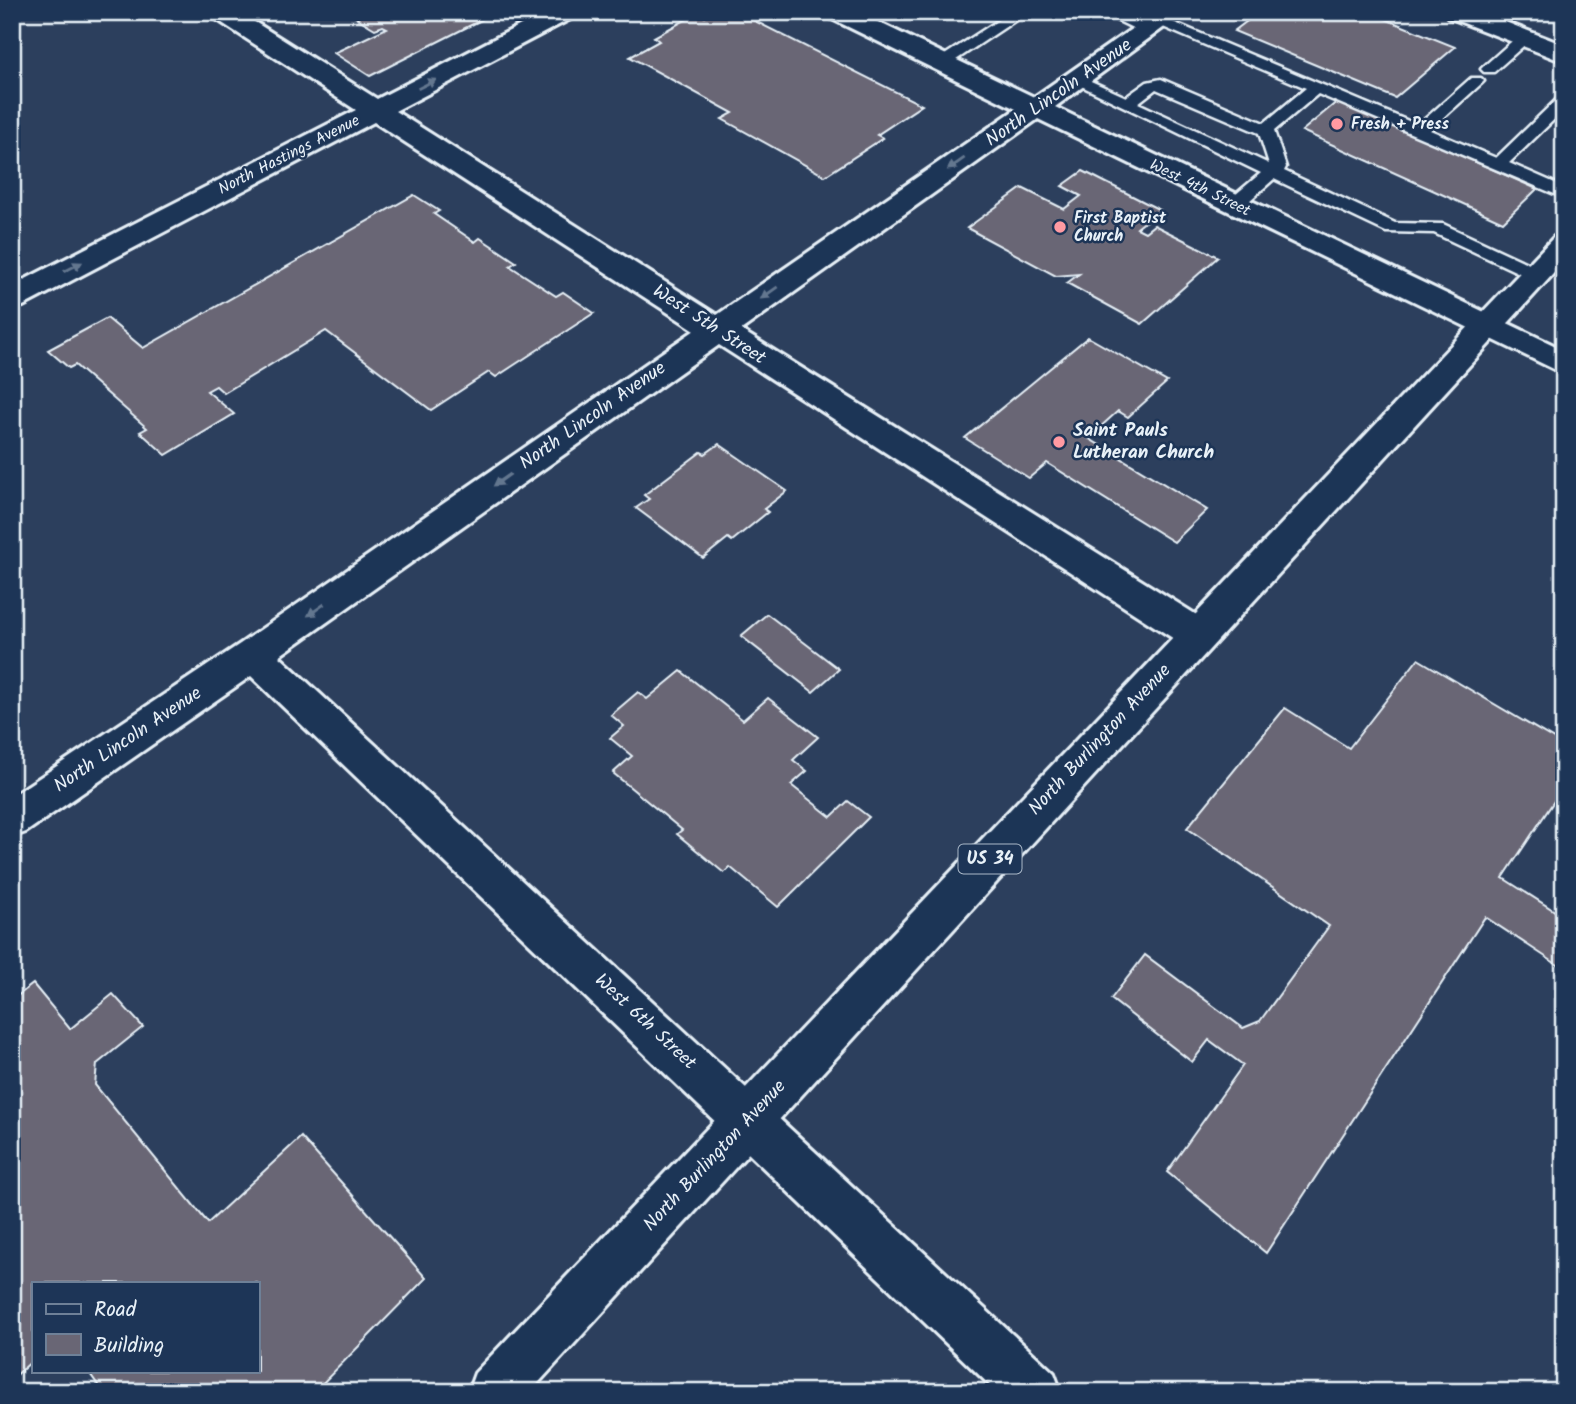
<svg xmlns="http://www.w3.org/2000/svg" width="1576" height="1404" font-family="Kalam,sans-serif">
	<style>
		.building { fill: #696675; stroke: #e8f1f8; stroke-width: 2 }
		.lines { fill: none; stroke-linecap: round; stroke-linejoin: round }
		.lane-casing { stroke: #e8f1f8; stroke-width: 5 }
		.street-casing { stroke: #e8f1f8; stroke-width: 6 }
		.secondary-casing { stroke: #e8f1f8; stroke-width: 6 }
		.highway-casing { stroke: #e8f1f8; stroke-width: 6 }
		.lane { fill: #1d3557; fill-rule: evenodd }
		.street { fill: #1d3557; fill-rule: evenodd }
		.secondary { fill: #1d3557; fill-rule: evenodd }
		.highway { fill: #1d3557; fill-rule: evenodd }
		.oneway { fill: #64778f }
		.poi-dot { fill: #ff9aa2; stroke: #1d3557; stroke-width: 2.5 }
		.labels { text-anchor: middle; dominant-baseline: central; stroke-width: 5; stroke-linejoin: round; paint-order: stroke }
		.far-poi-label { font-size: 16px; font-weight: bold; fill: #e8f1f8; stroke: #1d3557; text-anchor: start }
		.far-street-label { font-size: 16px; fill: #e8f1f8; stroke: #1d3557 }
		.shield { fill: #1d3557; stroke: #abb9c8; stroke-width: 2 }
		.shield-label { font-size: 18px; font-weight: bold; fill: #e8f1f8 }
		.street-label { font-size: 19px; fill: #e8f1f8; stroke: #1d3557 }
		.poi-label { font-size: 19px; font-weight: bold; fill: #e8f1f8; stroke: #1d3557; text-anchor: start }
	</style>
	<rect width="100%" height="100%" fill="#2c3f5d"/>
	<filter id="ink" filterUnits="userSpaceOnUse"><feTurbulence type="fractalNoise" baseFrequency=".0143" numOctaves="2"/><feDisplacementMap in="SourceGraphic" scale="14" xChannelSelector="R" yChannelSelector="G"/><feConvolveMatrix kernelMatrix="1 2 1 2 8 2 1 2 1" color-interpolation-filters="sRGB"/></filter>
	<g filter="url(#ink)">
		<g class="building">
			<polygon points="347,12 497,12 370,76 334,53 387,28 383,26 375,29"/>
			<polygon points="713,12 737,12 922,105 877,135 883,138 825,176 722,119 733,113 630,57 659,41 654,37 698,13 705,17"/>
			<polygon points="1259,12 1368,12 1455,47 1395,98 1234,31"/>
			<polygon points="1338,101 1537,189 1503,222 1302,131"/>
			<polygon points="1083,171 1160,210 1137,228 1145,232 1154,225 1218,257 1142,324 1067,283 1079,274 1056,276 967,228 1022,188 1064,209 1081,196 1062,186"/>
			<polygon points="414,195 439,211 434,214 475,242 480,238 516,262 510,266 556,296 563,292 594,313 496,377 489,372 431,410 326,331 224,393 216,386 207,391 234,414 166,455 140,432 147,428 75,365 69,368 48,350 107,318 143,348"/>
			<polygon points="1088,337 1167,382 1128,417 1118,411 1088,438 1207,510 1174,542 1047,463 1029,478 965,438"/>
			<polygon points="719,444 787,491 764,509 768,512 732,541 728,538 703,558 636,508 649,499 644,495 701,452 705,454"/>
			<polygon points="767,614 839,669 813,692 741,636"/>
			<polygon points="1418,659 1564,745 1564,786 1503,878 1564,917 1564,969 1485,917 1266,1253 1167,1172 1243,1065 1209,1040 1192,1062 1111,999 1145,955 1243,1028 1260,1021 1329,926 1187,828 1285,708 1349,748"/>
			<polygon points="681,671 743,720 768,698 818,737 793,760 807,771 791,785 831,817 848,801 869,817 778,907 730,867 724,873 677,834 682,830 613,773 632,756 610,738 624,726 611,715 638,692 647,699"/>
			<polygon points="33,984 70,1029 113,994 143,1027 97,1064 95,1085 208,1223 301,1137 426,1278 314,1392 103,1392 88,1371 257,1371 257,1283 33,1283 33,1360 12,1379 12,1000"/>
		</g>
		<g class="lines">
			<defs>
				<g id="lane">
					<polygon points="1011,12 1028,12 947,66 937,66 934,63 937,60"/>
					<polygon points="1100,12 1120,12 1155,30 1153,33 1143,33"/>
					<path d="M 1161,17 L 1418,125 L 1471,78 L 1481,78 L 1484,81 L 1481,84 L 1430,130 L 1496,158 L 1558,98 L 1564,96 L 1564,110 L 1509,163 L 1564,187 L 1564,198 L 1318,94 L 1274,131 L 1286,167 L 1284,171 L 1395,223 L 1443,224 L 1542,270 L 1545,274 L 1542,278 L 1530,278 L 1434,233 L 1386,232 L 1274,179 L 1241,208 L 1229,208 L 1227,204 L 1229,200 L 1261,173 L 1069,80 L 1077,75 L 1082,77 L 1126,97 L 1147,82 L 1161,79 L 1264,123 L 1306,88 L 1156,24 L 1154,21 ZM 1156,89 L 1259,133 L 1269,164 L 1138,103 Z"/>
					<polygon points="1524,34 1529,35 1531,38 1529,41 1494,72 1484,72 1481,69 1484,66 1519,35"/>
				</g>
				<polygon id="street" points="210,12 239,12 377,99 546,12 577,12 574,17 395,111 717,315 1016,109 828,17 825,12 857,12 1034,97 1156,12 1185,12 1055,107 1564,350 1564,374 1038,119 741,330 1211,624 1217,635 1211,646 1198,650 1185,646 719,345 279,656 1054,1373 1061,1392 997,1392 251,676 26,832 12,837 12,796 240,644 695,330 374,122 23,306 12,309 12,286 356,110 213,17"/>
				<polygon id="secondary" points="1445,12 1480,12 1564,45 1564,62 1448,17"/>
				<polygon id="highway" points="1564,235 1564,262 530,1392 468,1392 475,1373 1554,237"/>
			</defs>
			<use href="#lane" class="lane-casing"/>
			<use href="#street" class="street-casing"/>
			<use href="#secondary" class="secondary-casing"/>
			<use href="#highway" class="highway-casing"/>
			<use href="#lane" class="lane"/>
			<use href="#street" class="street"/>
			<use href="#secondary" class="secondary"/>
			<use href="#highway" class="highway"/>
		</g>
		<defs><path id="oneway-solid" d="M-6-.8H1V-3.2L6.5 0L1 3.2V.8H-6Z" transform="scale(1.75)"/></defs>
		<g class="oneway">
			<use href="#oneway-solid" transform="translate(427 84) rotate(-27)"/>
			<use href="#oneway-solid" transform="translate(956 164) rotate(145)"/>
			<use href="#oneway-solid" transform="translate(73 267) rotate(-27)"/>
			<use href="#oneway-solid" transform="translate(769 293) rotate(145)"/>
			<use href="#oneway-solid" transform="translate(502 480) rotate(145)"/>
			<use href="#oneway-solid" transform="translate(316 610) rotate(145)"/>
		</g>
	</g>
	<g class="poi-dot">
		<circle cx="1337" cy="124" r="7"/>
		<circle cx="1060" cy="227" r="7"/>
		<circle cx="1059" cy="442" r="7"/>
	</g>
	<g class="labels">
		<g class="far-poi-label">
			<text x="1351" y="124">Fresh + Press</text>
			<text x="1074" y="218">First Baptist<tspan x="1074" dy="18">Church</tspan></text>
		</g>
		<g class="far-street-label">
			<text transform="translate(289 155) rotate(-27)">North Hastings Avenue</text>
			<text transform="translate(1200 188) rotate(26)">West 4th Street</text>
		</g>
		<rect class="shield" x="958.5" y="844.5" width="63" height="29" rx="5"/>
		<g class="shield-label">
			<text x="990" y="859">US 34</text>
		</g>
		<g class="street-label">
			<text transform="translate(1059 93) rotate(-35)">North Lincoln Avenue</text>
			<text transform="translate(709 325) rotate(33)">West 5th Street</text>
			<text transform="translate(593 416) rotate(-35)">North Lincoln Avenue</text>
			<text transform="translate(128 740) rotate(-34)">North Lincoln Avenue</text>
			<text transform="translate(1100 740) rotate(-47)">North Burlington Avenue</text>
			<text transform="translate(645 1022) rotate(43)">West 6th Street</text>
			<text transform="translate(715 1156) rotate(-47)">North Burlington Avenue</text>
		</g>
		<g class="poi-label">
			<text x="1073" y="431">Saint Pauls<tspan x="1073" dy="22">Lutheran Church</tspan></text>
		</g>
	</g>
	<rect width="1576" height="1404" fill="none" stroke="#1d3557" stroke-width="42"/>
	<rect x="21" y="21" width="1534" height="1362" fill="none" stroke="#e8f1f8" stroke-width="2.5" filter="url(#ink)"/>
	<rect x="32" y="1282" width="228" height="91" fill="#1d3557" stroke="#6e8097" stroke-width="2"/>
	<rect x="46" y="1304" width="35" height="10" fill="#1d3557" stroke="#6e8097" stroke-width="2"/>
	<text x="94" y="1316" font-size="21" fill="#e8f1f8">Road</text>
	<rect x="46" y="1334" width="35" height="21" fill="#696675" stroke="#6e8097" stroke-width="2"/>
	<text x="94" y="1352" font-size="21" fill="#e8f1f8">Building</text>
</svg>
